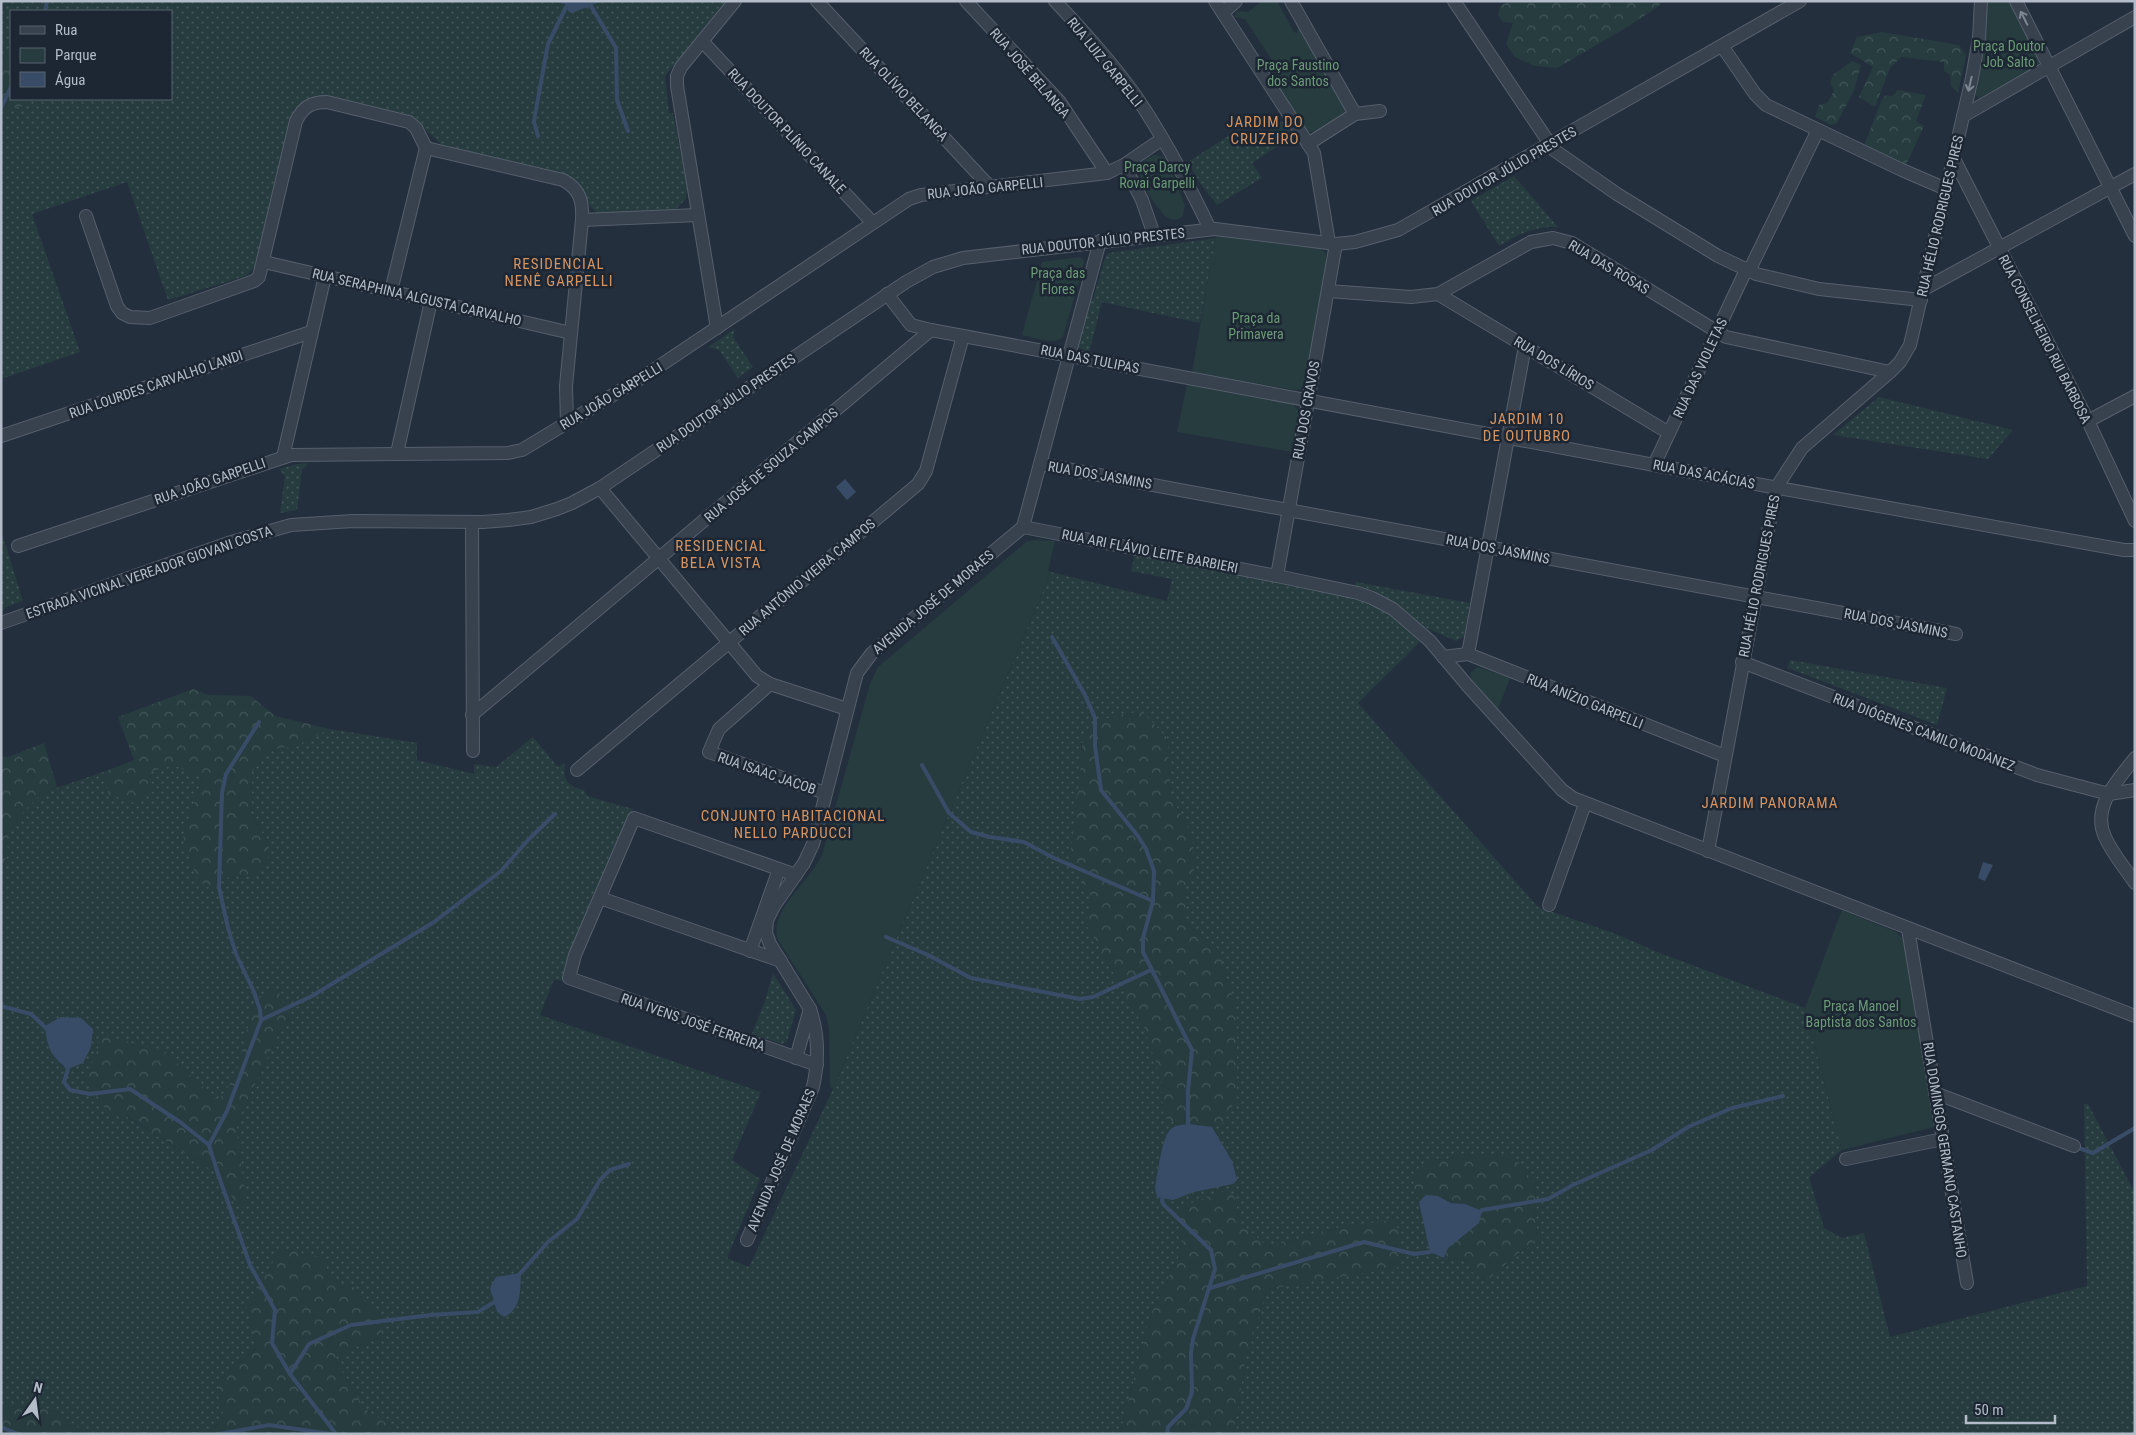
<svg xmlns="http://www.w3.org/2000/svg" width="2136" height="1435" font-family="'Roboto Condensed',sans-serif">
	<style>
		.grass { fill: url(#grass-dots); fill-rule: evenodd }
		.forest { fill: url(#forest-crowns) }
		.park { fill: #263c3f }
		.water { fill: #394c67 }
		.lines { fill: none; stroke-linecap: round; stroke-linejoin: round }
		.stream { stroke: #394c67; stroke-width: 4 }
		.minor-casing { stroke: #565f6c; stroke-width: 14 }
		.minor { stroke: #38414e; stroke-width: 12 }
		.oneway { stroke: #7c8592 }
		.labels { text-anchor: middle; dominant-baseline: central; stroke-width: 5; stroke-linejoin: round; paint-order: stroke }
		.park-label { font-size: 14px; fill: #6b9a76; stroke: #1d2633 }
		.street-label { font-size: 14px; fill: #b4bcc9; stroke: #1d2633 }
		.neighbourhood-label { font-size: 15px; letter-spacing: 1px; fill: #d59563; stroke: #1d2633 }
	</style>
	<defs>
		<pattern id="grass-dots" width="8" height="8" patternUnits="userSpaceOnUse" patternTransform="scale(1.25)"><rect width="8" height="8" fill="#263c3f"/><path d="M2 2h.1M6 6h.1" fill="none" stroke="#435659" stroke-width="1.8" stroke-linecap="round"/></pattern>
		<pattern id="forest-crowns" width="20" height="18" patternUnits="userSpaceOnUse" patternTransform="scale(1.25)"><rect width="20" height="18" fill="#263c3f"/><path d="M2 6a3 3 0 1 1 6 0M12 15a3 3 0 1 1 6 0" fill="none" stroke="#435659"/></pattern>
	</defs>
	<rect width="100%" height="100%" fill="#242f3e"/>
	<g class="grass">
		<path d="M 1,1 L 726,1 L 665,76 L 669,113 L 673,113 L 687,188 L 686,199 L 676,209 L 598,213 C 586,207 584,184 563,173 L 442,145 L 410,115 L 332,96 L 317,96 L 309,99 L 293,111 L 255,267 L 246,276 L 168,300 L 127,182 L 32,214 L 80,352 L 1,379 ZM 11,11 L 171,11 L 171,99 L 11,99 Z"/>
		<polygon points="1283,121 1293,136 1252,163 1262,178 1217,205 1200,183 1188,162 1233,133 1243,148"/>
		<path d="M 1514,176 L 1558,227 C 1534,226 1519,234 1499,246 L 1471,201 Z"/>
		<polygon points="1216,238 1200,323 1102,302 1089,353 1079,348 1078,345 1091,299 1093,299 1105,258 1108,253"/>
		<polygon points="735,329 733,336 735,340 753,367 738,378 719,350 708,347"/>
		<polygon points="1879,397 2013,430 1988,459 1833,435"/>
		<polygon points="309,463 302,470 297,510 280,513 285,476 279,469 298,464"/>
		<polygon points="1,530 23,601 6,607 1,613"/>
		<path d="M 1135,553 L 1360,599 L 1387,612 L 1420,642 L 1358,703 L 1538,907 L 1616,934 L 1655,951 L 1805,1008 L 1842,1150 L 1809,1177 L 1824,1228 L 1842,1238 L 1864,1233 L 1890,1337 L 2087,1286 L 2084,1104 L 2088,1104 L 2135,1193 L 2135,1434 L 1233,1434 L 1247,1352 L 1267,1289 L 1293,1283 L 1341,1227 L 1268,1247 L 1241,1224 L 1234,1196 L 1180,1215 L 1182,1250 L 1150,1316 L 1120,1434 L 398,1434 L 393,1428 L 364,1408 L 334,1358 L 364,1343 L 379,1339 L 339,1286 L 326,1272 L 328,1259 L 247,1307 L 257,1347 L 217,1382 L 224,1420 L 207,1432 L 146,1430 L 112,1434 L 86,1434 L 57,1412 L 31,1404 L 1,1404 L 1,807 L 106,771 L 108,794 L 148,772 L 174,765 L 202,778 L 183,838 L 206,887 L 231,876 L 253,877 L 267,840 L 251,816 L 252,772 L 268,749 L 293,747 L 330,729 L 417,743 L 417,760 L 474,774 L 474,764 L 496,767 L 533,737 L 558,767 L 565,763 C 562,778 568,787 584,790 L 587,796 L 633,809 L 561,981 L 554,979 L 540,1015 L 761,1092 L 732,1160 L 760,1179 L 727,1258 L 749,1267 L 833,1089 L 1051,572 L 1167,601 L 1172,579 L 1131,571 ZM 1167,738 L 1171,797 L 1193,837 L 1185,885 L 1185,923 L 1218,949 L 1189,1124 L 1177,1125 L 1163,1114 L 1162,1081 L 1144,1027 L 1086,924 L 1092,898 L 1081,743 ZM 255,999 L 290,1017 L 279,1033 L 237,1122 L 238,1207 L 218,1174 L 127,1117 L 163,1050 L 218,1101 L 236,1075 ZM 1498,1153 L 1536,1186 L 1534,1214 L 1539,1241 L 1517,1254 L 1489,1279 L 1466,1260 L 1444,1258 L 1433,1159 L 1444,1160 L 1463,1154 L 1477,1157 Z"/>
		<polygon points="1356,582 1470,603 1464,637 1456,641 1422,626 1401,608 1385,598 1355,586"/>
		<polygon points="1790,660 1947,688 1937,725 1788,668"/>
		<polygon points="773,973 796,1010 787,1041 782,1044 752,1034 765,1001"/>
	</g>
	<g class="forest">
		<polygon points="1510,1 1662,1 1659,6 1629,26 1557,68 1535,66 1515,57 1506,44 1513,23 1503,22 1498,15 1500,6"/>
		<polygon points="1882,32 1959,45 1966,55 1958,93 1951,86 1950,75 1944,71 1944,62 1901,57 1890,68 1875,107 1859,97 1873,67 1850,53 1857,37"/>
		<polygon points="11,54 11,99 27,99 24,106 1,110 1,90 3,89 1,69 4,56"/>
		<polygon points="1852,61 1861,65 1854,90 1837,123 1831,125 1815,117 1819,105 1827,103 1834,91 1830,82 1834,74"/>
		<polygon points="1898,90 1926,95 1916,121 1924,126 1906,165 1864,146 1882,99 1886,95 1892,96"/>
		<polygon points="193,689 209,695 251,696 275,716 330,729 293,747 268,749 252,772 251,816 267,841 269,864 253,877 231,876 206,887 196,877 183,838 202,778 174,765 149,772 154,791 135,803 108,794 106,771 134,760 118,717"/>
		<path d="M 1142,711 L 1167,738 L 1171,797 L 1193,837 L 1194,876 L 1185,885 L 1185,923 L 1218,949 L 1237,1012 L 1237,1098 L 1223,1123 L 1212,1127 L 1189,1124 L 1177,1125 L 1163,1114 L 1162,1081 L 1144,1027 L 1086,924 L 1092,898 L 1070,859 L 1082,756 C 1079,717 1111,717 1142,711 Z"/>
		<polygon points="44,743 57,787 40,796 25,810 7,838 8,854 1,866 1,756 8,757"/>
		<polygon points="276,987 290,1017 279,1033 237,1122 238,1148 247,1201 238,1207 218,1174 128,1117 110,1115 85,1080 103,1036 163,1050 218,1101 236,1075 255,999"/>
		<polygon points="1498,1153 1516,1159 1536,1186 1534,1214 1539,1241 1517,1254 1489,1279 1472,1272 1466,1260 1444,1258 1447,1248 1479,1223 1465,1204 1451,1203 1438,1196 1426,1195 1419,1202 1413,1185 1417,1169 1433,1159 1445,1160 1463,1154 1477,1157"/>
		<polygon points="1225,1191 1234,1196 1241,1224 1268,1247 1341,1227 1392,1220 1401,1233 1400,1267 1267,1289 1247,1352 1233,1434 1120,1434 1150,1316 1182,1250 1180,1215 1183,1206"/>
		<polygon points="281,1248 328,1259 326,1272 339,1286 351,1284 386,1325 379,1339 364,1343 334,1358 364,1408 393,1428 398,1434 112,1434 146,1430 207,1432 224,1420 217,1382 257,1348 247,1307"/>
		<polygon points="1,1404 31,1404 57,1412 86,1434 1,1434"/>
	</g>
	<g class="park">
		<path d="M 1262,1 L 1277,1 L 1294,32 L 1297,33 L 1299,24 L 1346,110 L 1345,113 C 1335,120 1318,138 1305,130 L 1270,74 L 1274,63 L 1245,19 L 1234,17 L 1237,11 L 1248,12 Z"/>
		<polygon points="1987,1 2010,1 2040,62 2037,67 1979,98 1975,94 1985,49"/>
		<path d="M 1155,155 L 1164,157 L 1168,160 L 1185,206 L 1183,215 C 1178,222 1170,221 1164,215 C 1153,200 1121,165 1155,155 Z"/>
		<polygon points="1216,236 1320,249 1325,252 1327,258 1305,383 1301,389 1294,390 1192,372"/>
		<path d="M 1079,257 L 1083,259 L 1084,263 L 1063,337 C 1055,346 1034,337 1022,335 L 1042,262 Z"/>
		<polygon points="1187,384 1294,405 1299,412 1292,452 1177,432"/>
		<path d="M 1034,540 L 1055,541 L 1048,571 L 1051,572 L 833,1089 L 830,1087 L 829,1028 L 826,1015 L 778,940 C 768,910 810,882 822,855 L 870,684 L 878,667 L 1026,542 Z"/>
		<polygon points="1478,667 1510,678 1498,709 1472,681 1470,673"/>
		<polygon points="1842,910 1896,932 1903,939 1934,1127 1842,1150 1805,1008"/>
	</g>
	<g class="water">
		<polygon points="554,1 602,1 572,13 569,12 565,4"/>
		<polygon points="845,479 856,492 847,500 836,487"/>
		<polygon points="1983,862 1993,865 1985,881 1978,878"/>
		<path d="M 61,1017 L 81,1018 L 93,1029 L 91,1047 L 83,1063 L 68,1069 C 50,1056 47,1046 45,1026 Z"/>
		<path d="M 1189,1124 L 1212,1127 L 1232,1161 L 1237,1180 L 1233,1184 L 1194,1192 L 1173,1200 L 1157,1197 L 1155,1188 C 1158,1174 1161,1140 1170,1130 C 1175,1124 1183,1125 1189,1124 Z"/>
		<polygon points="1426,1195 1438,1196 1451,1203 1465,1204 1482,1211 1479,1223 1448,1248 1444,1258 1430,1252 1419,1202"/>
		<path d="M 521,1273 C 520,1290 522,1309 504,1317 L 497,1312 L 490,1288 L 496,1277 Z"/>
	</g>
	<g class="lines">
		<g class="stream">
			<polyline points="588,1 616,48 617,100 628,131"/>
			<polyline points="45,11 47,1"/>
			<polyline points="1,108 11,87"/>
			<polyline points="538,136 534,122 535,115 548,44 569,1"/>
			<polyline points="1052,637 1085,695 1095,718 1095,746 1101,790 1138,836 1146,849 1154,871 1153,901 1143,938 1143,952 1192,1050 1188,1091 1188,1127"/>
			<polyline points="259,722 226,774 222,793 219,887 228,928 236,954 254,992 260,1010 261,1020"/>
			<polyline points="922,765 949,813 971,832 990,837 1024,842 1054,858 1153,901"/>
			<polyline points="886,937 928,955 971,978 1080,999 1093,997 1151,970"/>
			<polyline points="1,1006 31,1014 47,1029"/>
			<polyline points="66,1066 68,1069 64,1082 70,1090 90,1094 130,1089 180,1122 209,1145 217,1171 250,1265 275,1310 272,1343 290,1374 336,1434"/>
			<polyline points="209,1145 227,1111 261,1020 312,996 434,922 501,871 528,840 555,814"/>
			<polyline points="2076,1147 2093,1153 2135,1128"/>
			<polyline points="1163,1194 1162,1201 1164,1205 1211,1250 1215,1269 1193,1339 1191,1353 1192,1392 1186,1409 1168,1427 1167,1434"/>
			<polyline points="1478,1214 1482,1210 1548,1199 1573,1185 1652,1150 1688,1127 1732,1108 1783,1096"/>
			<polyline points="517,1277 548,1242 577,1219 600,1180 610,1170 629,1164"/>
			<polyline points="1210,1288 1364,1242 1414,1254 1430,1252 1434,1249"/>
			<polyline points="290,1374 309,1344 351,1325 431,1315 478,1312 496,1301"/>
			<polyline points="1,1427 18,1434"/>
			<polyline points="220,1434 269,1425 331,1434"/>
		</g>
		<defs>
			<g id="minor">
				<polyline points="817,1 990,187"/>
				<polyline points="966,1 1059,101 1107,173"/>
				<path d="M 1055,1 C 1083,31 1111,61 1135,95 C 1164,137 1188,183 1210,229"/>
				<polyline points="1215,1 1314,153 1329,243"/>
				<polyline points="1291,1 1355,114 1308,144"/>
				<polyline points="1454,1 1554,150 1617,194 1718,256 1756,274 1819,289 1921,300"/>
				<polyline points="2016,1 2135,236"/>
				<polyline points="1223,13 1236,1"/>
				<polyline points="702,41 872,222"/>
				<polyline points="1722,46 1755,94 1766,105 1902,170 1946,189"/>
				<polyline points="1355,114 1380,111"/>
				<polyline points="1963,116 2135,17"/>
				<path d="M 426,148 L 563,180 C 580,189 583,201 582,220 L 566,386 L 567,423"/>
				<polyline points="1953,157 2088,421 2135,521"/>
				<polyline points="1124,165 1142,200 1154,235"/>
				<path d="M 86,216 L 117,306 L 122,313 L 130,317 L 150,318 L 254,281 L 259,277 L 296,121 C 303,107 311,102 327,102 L 409,122 L 416,128 L 426,148 L 391,291"/>
				<polyline points="582,220 698,215"/>
				<polyline points="264,262 571,333"/>
				<polyline points="1749,271 1818,130"/>
				<polyline points="1924,289 2135,174"/>
				<polyline points="1328,291 1411,297 1438,294 1531,242 1553,238 1572,243 1726,337 1890,372"/>
				<polyline points="887,294 911,325 931,330 1767,486 2124,550 2135,550"/>
				<polyline points="1438,294 1669,433"/>
				<polyline points="717,328 677,86 677,76 681,67 735,1"/>
				<polyline points="2088,421 2135,396"/>
				<polyline points="1,436 311,332"/>
				<polyline points="397,453 431,301"/>
				<polyline points="283,457 325,276"/>
				<polyline points="1040,464 1956,634"/>
				<polyline points="1654,465 1746,270"/>
				<polyline points="600,488 757,676 770,684 847,709"/>
				<polyline points="472,522 473,751"/>
				<polyline points="1023,527 1277,576 1358,593 1372,598 1393,609 1430,641 1467,685 1562,790 1573,798 2135,1016"/>
				<polyline points="1023,527 1100,241"/>
				<polyline points="18,546 291,455 508,453 522,450 646,375 909,199 921,195 1107,173 1124,165 1162,139"/>
				<polyline points="1277,576 1336,244"/>
				<polyline points="1,623 228,543 291,525 353,521 483,522 508,520 531,517 557,509 572,503 600,488 906,282 933,267 963,258 1215,229 1336,244 1355,242 1398,230 1800,1"/>
				<polyline points="1468,654 1525,346"/>
				<polyline points="1443,657 1468,654 1725,756"/>
				<polyline points="1742,662 2037,775 2109,794 2135,790"/>
				<polyline points="770,684 719,729 709,752 825,793"/>
				<polyline points="472,715 931,330"/>
				<path d="M 2135,758 C 2118,780 2091,807 2105,837 C 2112,853 2125,868 2135,883"/>
				<polyline points="577,770 918,484 926,471 963,336"/>
				<polyline points="1708,851 1776,488 1802,448 1890,372 1900,362 1910,345 1972,78 1979,38 1981,1"/>
				<polyline points="796,875 634,818 575,955 569,978 817,1065"/>
				<polyline points="600,898 781,961"/>
				<polyline points="1549,905 1585,804"/>
				<polyline points="1908,929 1967,1283"/>
				<polyline points="750,951 779,869"/>
				<polyline points="796,1058 810,1009"/>
				<polyline points="1935,1093 2074,1146"/>
				<polyline points="1846,1159 1943,1139"/>
				<path d="M 747,1240 L 813,1087 C 819,1060 819,1035 810,1009 L 770,944 L 766,933 L 767,920 L 774,906 L 804,863 L 813,844 L 857,673 L 872,653 L 1023,527"/>
			</g>
		</defs>
		<use href="#minor" class="minor-casing"/>
		<use href="#minor" class="minor"/>
	</g>
	<defs><path id="oneway-shaft" d="M-6 0H5M1.5-3L5.5 0L1.5 3" fill="none" stroke-width="1.6" stroke-linecap="round" stroke-linejoin="round" transform="scale(1.25)"/></defs>
	<g class="oneway">
		<use href="#oneway-shaft" transform="translate(2024 18) rotate(-117)"/>
		<use href="#oneway-shaft" transform="translate(1970 84) rotate(103)"/>
	</g>
	<g class="labels">
		<g class="park-label">
			<text x="2009" y="46">Praça Doutor<tspan x="2009" dy="16">Job Salto</tspan></text>
			<text x="1298" y="65">Praça Faustino<tspan x="1298" dy="16">dos Santos</tspan></text>
			<text x="1157" y="167">Praça Darcy<tspan x="1157" dy="16">Rovai Garpelli</tspan></text>
			<text x="1058" y="273">Praça das<tspan x="1058" dy="16">Flores</tspan></text>
			<text x="1256" y="318">Praça da<tspan x="1256" dy="16">Primavera</tspan></text>
			<text x="1861" y="1006">Praça Manoel<tspan x="1861" dy="16">Baptista dos Santos</tspan></text>
		</g>
		<g class="street-label">
			<text transform="translate(1105 62) rotate(51)">RUA LUIZ GARPELLI</text>
			<text transform="translate(1030 73) rotate(49)">RUA JOSÉ BELANGA</text>
			<text transform="translate(904 94) rotate(47)">RUA OLÍVIO BELANGA</text>
			<text transform="translate(787 131) rotate(47)">RUA DOUTOR PLÍNIO CANALE</text>
			<text transform="translate(1504 171) rotate(-30)">RUA DOUTOR JÚLIO PRESTES</text>
			<text transform="translate(985 188) rotate(-6)">RUA JOÃO GARPELLI</text>
			<text transform="translate(1940 216) rotate(-77)">RUA HÉLIO RODRIGUES PIRES</text>
			<text transform="translate(1103 241) rotate(-6)">RUA DOUTOR JÚLIO PRESTES</text>
			<text transform="translate(1609 267) rotate(31)">RUA DAS ROSAS</text>
			<text transform="translate(417 297) rotate(13)">RUA SERAPHINA ALGUSTA CARVALHO</text>
			<text transform="translate(2045 339) rotate(63)">RUA CONSELHEIRO RUI BARBOSA</text>
			<text transform="translate(1090 359) rotate(11)">RUA DAS TULIPAS</text>
			<text transform="translate(1554 363) rotate(31)">RUA DOS LÍRIOS</text>
			<text transform="translate(1700 368) rotate(-65)">RUA DAS VIOLETAS</text>
			<text transform="translate(156 384) rotate(-19)">RUA LOURDES CARVALHO LANDI</text>
			<text transform="translate(611 396) rotate(-31)">RUA JOÃO GARPELLI</text>
			<text transform="translate(726 403) rotate(-34)">RUA DOUTOR JÚLIO PRESTES</text>
			<text transform="translate(1306 410) rotate(-80)">RUA DOS CRAVOS</text>
			<text transform="translate(771 465) rotate(-40)">RUA JOSÉ DE SOUZA CAMPOS</text>
			<text transform="translate(1704 474) rotate(11)">RUA DAS ACÁCIAS</text>
			<text transform="translate(1100 475) rotate(10)">RUA DOS JASMINS</text>
			<text transform="translate(210 481) rotate(-19)">RUA JOÃO GARPELLI</text>
			<text transform="translate(1498 549) rotate(11)">RUA DOS JASMINS</text>
			<text transform="translate(1150 551) rotate(11)">RUA ARI FLÁVIO LEITE BARBIERI</text>
			<text transform="translate(149 572) rotate(-19)">ESTRADA VICINAL VEREADOR GIOVANI COSTA</text>
			<text transform="translate(1759 576) rotate(-79)">RUA HÉLIO RODRIGUES PIRES</text>
			<text transform="translate(807 577) rotate(-40)">RUA ANTÔNIO VIEIRA CAMPOS</text>
			<text transform="translate(933 602) rotate(-40)">AVENIDA JOSÉ DE MORAES</text>
			<text transform="translate(1896 623) rotate(11)">RUA DOS JASMINS</text>
			<text transform="translate(1585 701) rotate(22)">RUA ANÍZIO GARPELLI</text>
			<text transform="translate(1924 732) rotate(21)">RUA DIÓGENES CAMILO MODANEZ</text>
			<text transform="translate(767 773) rotate(19)">RUA ISAAC JACOB</text>
			<text transform="translate(693 1022) rotate(19)">RUA IVENS JOSÉ FERREIRA</text>
			<text transform="translate(1945 1150) rotate(81)">RUA DOMINGOS GERMANO CASTANHO</text>
			<text transform="translate(781 1160) rotate(-67)">AVENIDA JOSÉ DE MORAES</text>
		</g>
		<g class="neighbourhood-label">
			<text x="1265" y="122">JARDIM DO<tspan x="1265" dy="17">CRUZEIRO</tspan></text>
			<text x="559" y="264">RESIDENCIAL<tspan x="559" dy="17">NENÊ GARPELLI</tspan></text>
			<text x="1527" y="419">JARDIM 10<tspan x="1527" dy="17">DE OUTUBRO</tspan></text>
			<text x="721" y="546">RESIDENCIAL<tspan x="721" dy="17">BELA VISTA</tspan></text>
			<text x="1770" y="803">JARDIM PANORAMA</text>
			<text x="793" y="816">CONJUNTO HABITACIONAL<tspan x="793" dy="17">NELLO PARDUCCI</tspan></text>
		</g>
	</g>
	<rect width="2136" height="1435" fill="none" stroke="#b4bcc9" stroke-width="5"/>
	<rect x="10" y="10" width="162" height="90" fill="#1d2633" stroke="#59626f"/>
	<rect x="20" y="26" width="25" height="8" fill="#38414e" stroke="#59626f"/>
	<text x="55" y="35" font-size="15" fill="#b4bcc9">Rua</text>
	<rect x="20" y="48" width="25" height="15" fill="#263c3f" stroke="#59626f"/>
	<text x="55" y="60" font-size="15" fill="#b4bcc9">Parque</text>
	<rect x="20" y="72" width="25" height="15" fill="#394c67" stroke="#59626f"/>
	<text x="55" y="85" font-size="15" fill="#b4bcc9">Água</text>
	<g transform="translate(35 1400) rotate(14)" stroke="#1d2633" stroke-width="4" paint-order="stroke">
	<path d="M0-4L9 19L0 12L-9 19Z" fill="#b4bcc9"/>
	<text y="-8" font-size="14" font-weight="bold" text-anchor="middle" fill="#b4bcc9">N</text>
	</g>
	<path d="M1966 1415v8h89v-8" fill="none" stroke="#b4bcc9" stroke-width="2.5"/>
	<text x="1974" y="1415" font-size="15" fill="#b4bcc9" stroke="#1d2633" stroke-width="4" paint-order="stroke">50 m</text>
</svg>
